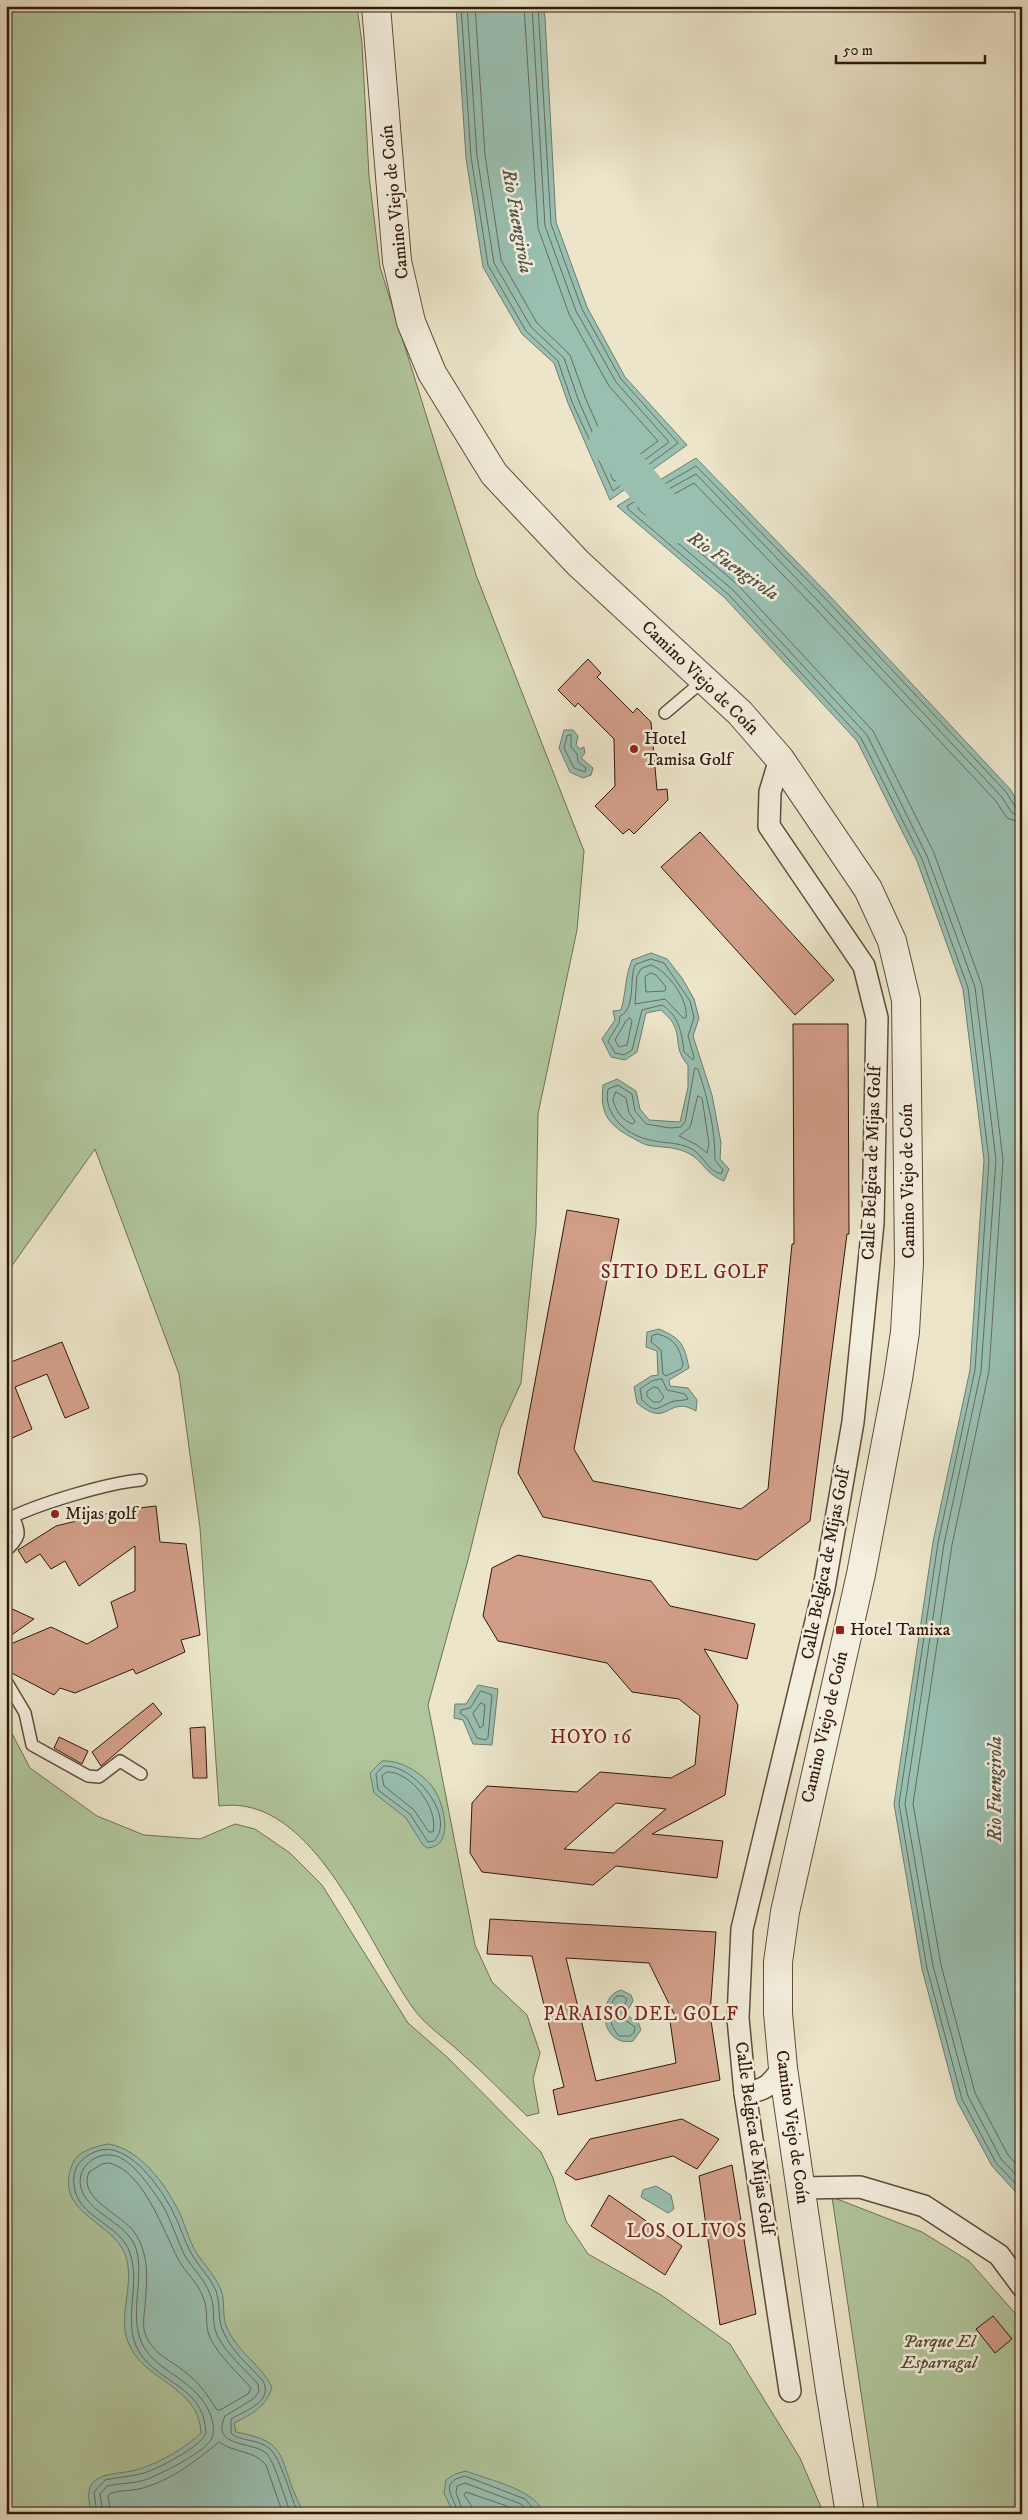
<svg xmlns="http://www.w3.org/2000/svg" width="1028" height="2520" font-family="'IM FELL DW Pica',serif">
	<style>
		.green { fill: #b1c69c; stroke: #716f54 }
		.water { fill: #99bfb1; stroke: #6f7c6f }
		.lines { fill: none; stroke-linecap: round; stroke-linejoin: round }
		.shore { stroke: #656c5e; stroke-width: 1 }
		.river { stroke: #99bfb1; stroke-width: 36 }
		.building { fill: #d39e89; stroke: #31180b; fill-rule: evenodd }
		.service-casing { stroke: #604b3b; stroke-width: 14 }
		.minor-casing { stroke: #604b3b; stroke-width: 24 }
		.tertiary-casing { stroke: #604b3b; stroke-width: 30 }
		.service { stroke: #f3eedd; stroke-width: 11 }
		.minor { stroke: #f3eedd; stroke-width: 21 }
		.tertiary { stroke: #f3eedd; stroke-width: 28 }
		.poi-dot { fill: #8f2418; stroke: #f3eedd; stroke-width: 2 }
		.labels { text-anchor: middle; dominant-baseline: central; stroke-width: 5; stroke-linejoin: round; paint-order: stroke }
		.street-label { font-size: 18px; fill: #31180b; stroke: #f3eedd }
		.poi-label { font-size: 18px; fill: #31180b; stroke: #f3eedd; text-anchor: start }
		.park-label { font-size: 18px; font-style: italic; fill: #574c36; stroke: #f3eedd }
		.water-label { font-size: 19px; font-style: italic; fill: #555245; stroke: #f3eedd }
		.neighbourhood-label { font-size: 19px; letter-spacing: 1px; fill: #7a1f14; stroke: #f3eedd }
	</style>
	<rect width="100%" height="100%" fill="#ece5ca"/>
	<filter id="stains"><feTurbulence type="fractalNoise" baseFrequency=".004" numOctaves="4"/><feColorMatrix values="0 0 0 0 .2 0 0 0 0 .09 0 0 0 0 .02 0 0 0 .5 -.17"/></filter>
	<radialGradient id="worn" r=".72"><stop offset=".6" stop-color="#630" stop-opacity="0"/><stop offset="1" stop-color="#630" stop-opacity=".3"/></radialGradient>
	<g class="green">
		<path d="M 6,6 L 357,6 L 362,44 L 369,176 L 380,267 L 476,575 L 584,851 L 577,930 L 538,1114 L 536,1227 L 521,1383 L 500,1429 L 468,1560 L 428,1705 L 475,1945 L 492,1982 L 527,2015 L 540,2053 L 533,2079 L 539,2113 L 527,2116 C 505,2095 484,2073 461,2053 C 447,2040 428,2027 416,2012 C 369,1950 316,1792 219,1806 L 200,1528 L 179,1374 L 95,1149 L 6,1274 Z"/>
		<polygon points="6,1722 30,1768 97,1816 144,1835 200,1839 235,1824 255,1829 290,1853 322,1885 408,2023 447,2057 541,2152 553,2178 566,2221 588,2254 661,2295 730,2344 800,2458 824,2514 6,2514"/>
		<polygon points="832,2197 922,2232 969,2261 1022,2321 1022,2514 879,2514"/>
	</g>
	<g class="water">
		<polygon points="456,6 543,6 545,18 556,222 587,307 625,377 687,445 610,500 568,403 554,363 522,334 483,267 466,158"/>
		<polygon points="696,458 827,593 1010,789 1022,808 1022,2199 992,2166 957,2101 922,1969 894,1804 933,1542 970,1370 984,1160 963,989 917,861 857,741 725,598 617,506"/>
		<polygon points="564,730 573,730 578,736 576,745 580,749 584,747 585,753 581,758 593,768 591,775 583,778 570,772 559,748"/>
		<path d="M 651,953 L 667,959 L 682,978 L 694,999 L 699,1018 L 693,1036 L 712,1095 L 721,1143 L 720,1159 L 729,1169 L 724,1181 C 705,1174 703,1160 688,1153 C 674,1146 662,1148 647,1145 C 641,1143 635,1139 629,1136 C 606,1123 600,1111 603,1085 L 617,1079 L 636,1091 L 640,1109 L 649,1120 L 680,1122 L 688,1087 L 688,1065 C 673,1048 682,1041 673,1023 C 670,1018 665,1014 661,1010 L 646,1013 L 637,1052 L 625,1060 L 611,1057 L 602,1039 L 615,1020 L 613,1011 L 621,1010 C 626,993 625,976 632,960 Z"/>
		<path d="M 659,1329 C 682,1339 684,1344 689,1368 L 669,1380 L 670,1386 L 688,1388 L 697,1400 L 696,1411 C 667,1394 669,1430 637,1403 L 634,1387 L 651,1376 L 658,1375 L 657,1351 L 646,1347 L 647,1332 Z"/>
		<polygon points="478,1685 498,1689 492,1745 473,1744 463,1720 454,1718 455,1704 466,1704"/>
		<path d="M 382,1761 C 400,1760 418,1771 430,1784 C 443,1797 457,1847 427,1848 L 423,1845 L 406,1818 L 374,1793 L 370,1773 Z"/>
		<path d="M 621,1990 L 631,1995 L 633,2001 L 627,2011 L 628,2016 L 638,2022 L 641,2030 L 633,2041 C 601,2048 595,1997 621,1990 Z"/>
		<path d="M 109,2144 C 140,2150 164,2182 178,2210 C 185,2223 188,2239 196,2252 C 204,2265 215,2275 221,2290 C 226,2303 221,2318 228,2330 C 238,2352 261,2365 272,2387 C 266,2407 252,2414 234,2423 L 236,2432 C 288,2442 278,2455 296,2497 C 299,2503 301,2509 305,2514 L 92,2514 C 77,2466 116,2478 142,2468 C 163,2461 185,2448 201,2433 C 199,2385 143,2382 128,2342 C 117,2314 137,2280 124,2252 C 109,2220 54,2212 72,2165 C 77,2151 96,2146 109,2144 Z"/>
		<polygon points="656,2186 671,2195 674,2209 668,2213 641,2197 643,2190"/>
		<path d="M 466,2471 C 485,2479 539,2490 543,2514 L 454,2514 L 444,2493 L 446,2480 L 455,2474 Z"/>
	</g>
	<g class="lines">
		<g class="shore">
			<polyline points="461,6 471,157 488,265 526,331 558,361 572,402 613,491 678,443 621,379 582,309 551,224 538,6"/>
			<polyline points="467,6 477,156 494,263 531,327 564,358 578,399 613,480 616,481 669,442 616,382 576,311 545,226 532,6"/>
			<polyline points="475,6 485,155 501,260 537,323 570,355 585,397 616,468 619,470 658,441 609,386 569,314 538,228 524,6"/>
			<polygon points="571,735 571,747 577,754 578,762 586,768 585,772 574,768 564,748 567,736"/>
			<polyline points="1022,810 1016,808 1006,792 823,596 696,466 627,506 628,509 729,595 861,738 922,859 968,988 989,1160 975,1370 938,1543 899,1804 927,1968 962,2099 996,2163 1022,2190"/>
			<polyline points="1022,816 1012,813 1001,796 818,601 696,474 638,506 639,510 733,590 867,735 927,856 975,987 996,1160 981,1371 944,1544 905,1804 933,1966 968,2096 1001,2159 1022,2181"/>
			<polyline points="1022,823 1007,818 995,800 813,606 694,483 651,507 651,511 738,585 873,731 934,853 982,986 1003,1160 989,1371 952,1545 913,1804 941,1965 975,2093 1008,2155 1022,2170"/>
			<path d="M 651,959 L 664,963 L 690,1001 L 694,1018 L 688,1036 L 694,1057 L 693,1060 L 684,1052 C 682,1034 679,1015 662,1005 L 642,1010 L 632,1050 L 624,1055 L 615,1053 L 608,1041 L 619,1023 L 620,1016 C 636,1009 629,979 635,965 Z"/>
			<path d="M 651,965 C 667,970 689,1000 686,1018 L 683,1018 L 665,999 L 635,1004 L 637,976 L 641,969 Z"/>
			<polygon points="651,973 656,975 666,987 665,991 646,992 645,977"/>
			<polygon points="630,1018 632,1021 627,1045 619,1047 615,1040 626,1021"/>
			<path d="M 695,1068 L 698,1069 C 708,1100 715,1128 715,1160 L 723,1170 L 721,1174 C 708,1171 703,1155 692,1149 C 676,1141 662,1144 646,1139 C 624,1133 603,1113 608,1089 L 618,1085 L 632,1094 L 635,1111 L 646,1124 L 670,1128 L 681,1127 L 685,1122 Z"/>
			<path d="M 616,1092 L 626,1098 L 629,1113 L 635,1121 L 633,1124 C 622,1121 616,1111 613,1100 Z"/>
			<polygon points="698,1096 702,1098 709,1144 707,1153 697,1145 679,1136 690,1127"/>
			<path d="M 658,1334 C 675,1339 680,1348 683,1365 L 681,1369 L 666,1376 L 663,1374 L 661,1350 L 651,1342 L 652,1336 Z"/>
			<path d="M 662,1379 L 667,1390 L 685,1394 L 688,1399 C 683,1401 676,1400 671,1402 C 656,1409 655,1413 642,1400 L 640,1389 L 652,1381 Z"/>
			<polygon points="654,1387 658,1388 664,1397 660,1402 653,1402 647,1396 647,1392"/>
			<polygon points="481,1691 492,1695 488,1737 486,1740 477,1738 467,1718 460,1713 461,1710 470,1708"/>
			<polygon points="481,1703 485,1705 483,1726 480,1728 473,1714"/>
			<path d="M 384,1766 C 414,1764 457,1817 434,1841 L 428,1842 L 410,1814 L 378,1790 L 376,1774 Z"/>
			<path d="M 387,1772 C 411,1771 439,1809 433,1832 L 429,1832 L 414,1810 L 384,1786 L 382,1776 Z"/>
			<path d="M 617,1996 L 623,1996 L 627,1999 L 622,2012 L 625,2020 L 635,2027 L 634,2033 L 630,2036 L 619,2036 C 609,2025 605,2007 617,1996 Z"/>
			<path d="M 109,2163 C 143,2170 164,2232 178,2259 C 185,2272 198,2283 203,2297 C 209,2310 204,2324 210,2338 C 220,2357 237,2372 251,2388 L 248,2394 L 220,2410 L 217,2410 C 208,2396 199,2382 185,2372 C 171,2360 154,2355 146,2336 C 142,2327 144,2316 145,2306 C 147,2281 150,2254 134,2232 C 122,2214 77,2199 89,2172 L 102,2164 Z"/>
			<path d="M 97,2514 L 94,2492 L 105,2480 C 116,2477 129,2477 140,2474 C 155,2471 202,2446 206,2433 C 204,2392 173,2387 149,2364 C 115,2332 143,2291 130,2253 C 120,2223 77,2218 74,2185 C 72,2168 81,2157 97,2151 C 128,2140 161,2188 173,2212 C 180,2225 184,2240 191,2253 C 199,2267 210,2277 216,2291 C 221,2305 217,2318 223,2331 C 231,2351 249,2365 263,2381 C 274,2402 244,2411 231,2419 L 231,2433 C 237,2441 260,2439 270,2449 C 280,2457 292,2499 298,2514"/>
			<path d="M 103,2514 L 100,2494 L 107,2486 C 119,2483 133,2484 145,2480 C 160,2474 205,2453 212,2438 C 217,2424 208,2406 199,2396 C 184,2378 156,2367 145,2349 C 127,2320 144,2284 137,2252 C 130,2223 93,2217 82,2191 C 73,2169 97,2148 119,2157 C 135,2164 150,2187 160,2201 C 171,2218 176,2238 185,2256 C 193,2269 205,2280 210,2294 C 216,2308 211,2321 217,2335 C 226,2354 244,2368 258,2384 L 259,2392 L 253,2399 L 225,2416 C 210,2448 252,2441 266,2453 C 275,2462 285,2500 291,2514"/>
			<path d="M 111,2514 L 108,2496 L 111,2493 C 122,2490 135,2491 146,2487 C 173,2479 197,2460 219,2442 C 234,2453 254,2450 266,2465 L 283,2514"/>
			<path d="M 458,2514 C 456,2498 436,2483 465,2476 L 525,2499 L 538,2514"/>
			<polyline points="464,2514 456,2493 457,2486 465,2483 521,2504 531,2514"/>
			<polyline points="472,2514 471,2505 464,2495 466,2492 504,2505 521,2514"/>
		</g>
		<polyline class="river" points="607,442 677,525"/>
	</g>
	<g class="building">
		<polygon points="588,659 601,673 597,677 633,713 637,708 651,722 657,790 667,789 668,800 634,834 629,829 623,834 595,806 615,786 614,739 578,703 575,707 558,690"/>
		<polygon points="700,832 834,980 795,1015 661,867"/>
		<polygon points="793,1024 848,1024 849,1234 847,1234 810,1521 757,1560 543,1517 518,1473 567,1210 619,1219 574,1449 593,1481 741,1509 768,1489 792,1244 794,1244"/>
		<polygon points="62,1342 89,1408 65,1418 47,1374 15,1387 32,1429 10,1439 6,1429 6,1364"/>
		<polygon points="156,1506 160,1542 186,1544 200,1635 181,1640 185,1652 136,1674 133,1669 75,1693 60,1688 54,1695 6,1670 6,1646 51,1627 87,1644 118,1627 111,1602 135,1591 135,1546 79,1586 65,1561 51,1569 40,1554 26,1563 18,1550 56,1526 121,1510"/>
		<path d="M 518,1555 L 651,1581 L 670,1606 L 755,1624 L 747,1659 L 704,1649 L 738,1705 L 725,1795 L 652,1834 L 723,1841 L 717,1878 L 616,1866 L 593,1885 L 482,1872 L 470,1853 L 472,1803 L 487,1786 L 577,1792 L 600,1772 L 671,1778 L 695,1765 L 700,1716 L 679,1699 L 632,1692 L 607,1663 L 498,1641 L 483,1616 L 492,1568 ZM 616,1803 L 666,1809 L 614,1853 L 564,1849 Z"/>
		<polygon points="6,1606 34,1619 6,1639"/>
		<polygon points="153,1703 162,1714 101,1766 92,1752"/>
		<polygon points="205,1727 207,1778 193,1778 190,1728"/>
		<polygon points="59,1737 88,1751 82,1764 54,1748"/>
		<path d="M 490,1919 L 716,1932 L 710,2014 L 720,2080 L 558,2115 L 553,2090 L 564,2087 L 532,1956 L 487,1954 ZM 566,1958 L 649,1963 L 677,2020 L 670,2021 L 676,2063 L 596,2081 Z"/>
		<polygon points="682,2119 719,2139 697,2169 673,2156 576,2180 565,2173 590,2139"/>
		<polygon points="732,2165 756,2314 720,2325 699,2176"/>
		<polygon points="609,2195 682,2246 665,2275 591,2226"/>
		<polygon points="993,2316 1012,2339 995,2353 976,2329"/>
	</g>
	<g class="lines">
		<defs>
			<g id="service">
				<polyline points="665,713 704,680"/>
				<path d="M 6,1520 C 37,1504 107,1483 141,1480"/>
				<path d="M 6,1551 C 19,1537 22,1535 13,1517"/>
				<polyline points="6,1681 25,1713 32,1745 88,1776 99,1777 120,1761 141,1774"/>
			</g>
			<g id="minor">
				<polyline points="780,759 770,792 769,826 864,966 877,1018 873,1223 853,1422 824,1588 742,1929 738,2018 745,2093 790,2391"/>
				<path d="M 745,2093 C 767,2090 770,2085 783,2068"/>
				<polyline points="800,2188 860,2187 924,2206 999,2255 1022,2286"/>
			</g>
			<polyline id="tertiary" points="376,6 397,261 411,322 432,373 494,474 578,563 740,713 780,759 868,889 892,941 906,1000 909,1263 905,1332 898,1379 861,1574 785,1912 778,1962 778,2013 783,2068 830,2390 850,2514"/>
		</defs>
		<use href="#service" class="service-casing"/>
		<use href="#minor" class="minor-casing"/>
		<use href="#tertiary" class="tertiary-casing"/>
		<use href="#service" class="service"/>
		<use href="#minor" class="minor"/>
		<use href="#tertiary" class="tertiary"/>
	</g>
	<g class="poi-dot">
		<circle cx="634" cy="749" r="5"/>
		<circle cx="55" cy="1514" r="5"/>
		<rect x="835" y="1625" width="10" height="10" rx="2.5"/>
	</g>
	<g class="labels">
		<g class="street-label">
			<text transform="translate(395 202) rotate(-96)">Camino Viejo de Coín</text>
			<text transform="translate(700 678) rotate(44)">Camino Viejo de Coín</text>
			<text transform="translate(872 1163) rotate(-88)">Calle Belgica de Mijas Golf</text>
			<text transform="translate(908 1181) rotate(-91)">Camino Viejo de Coín</text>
			<text transform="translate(826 1564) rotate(-79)">Calle Belgica de Mijas Golf</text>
			<text transform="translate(825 1727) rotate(-77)">Camino Viejo de Coín</text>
			<text transform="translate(792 2127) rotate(82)">Camino Viejo de Coín</text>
			<text transform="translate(754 2138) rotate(82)">Calle Belgica de Mijas Golf</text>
		</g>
		<g class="poi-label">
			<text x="644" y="739">Hotel<tspan x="644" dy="21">Tamisa Golf</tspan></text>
			<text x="65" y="1514">Mijas golf</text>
			<text x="850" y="1630">Hotel Tamixa</text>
		</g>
		<g class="park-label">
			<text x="939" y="2342">Parque El<tspan x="939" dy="21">Esparragal</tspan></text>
		</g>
		<g class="water-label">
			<text transform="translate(517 221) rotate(80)">Rio Fuengirola</text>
			<text transform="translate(733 566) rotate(35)">Rio Fuengirola</text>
			<text transform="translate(995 1789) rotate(-90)">Rio Fuengirola</text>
		</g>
		<g class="neighbourhood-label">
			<text x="685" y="1272">SITIO DEL GOLF</text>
			<text x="591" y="1737">HOYO 16</text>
			<text x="641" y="2014">PARAISO DEL GOLF</text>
			<text x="687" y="2231">LOS OLIVOS</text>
		</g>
	</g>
	<rect width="1028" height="2520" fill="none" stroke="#ece5ca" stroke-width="25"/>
	<rect x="8" y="8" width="1013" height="2505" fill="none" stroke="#31180b" stroke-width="2.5"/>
	<rect x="12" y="12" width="1003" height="2495" fill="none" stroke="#31180b"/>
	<path d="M836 55v8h149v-8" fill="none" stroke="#31180b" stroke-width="2.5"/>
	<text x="843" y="55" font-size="15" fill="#31180b" stroke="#f3eedd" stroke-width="4" paint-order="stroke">50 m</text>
	<rect width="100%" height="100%" filter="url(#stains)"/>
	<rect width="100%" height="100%" fill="url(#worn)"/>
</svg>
